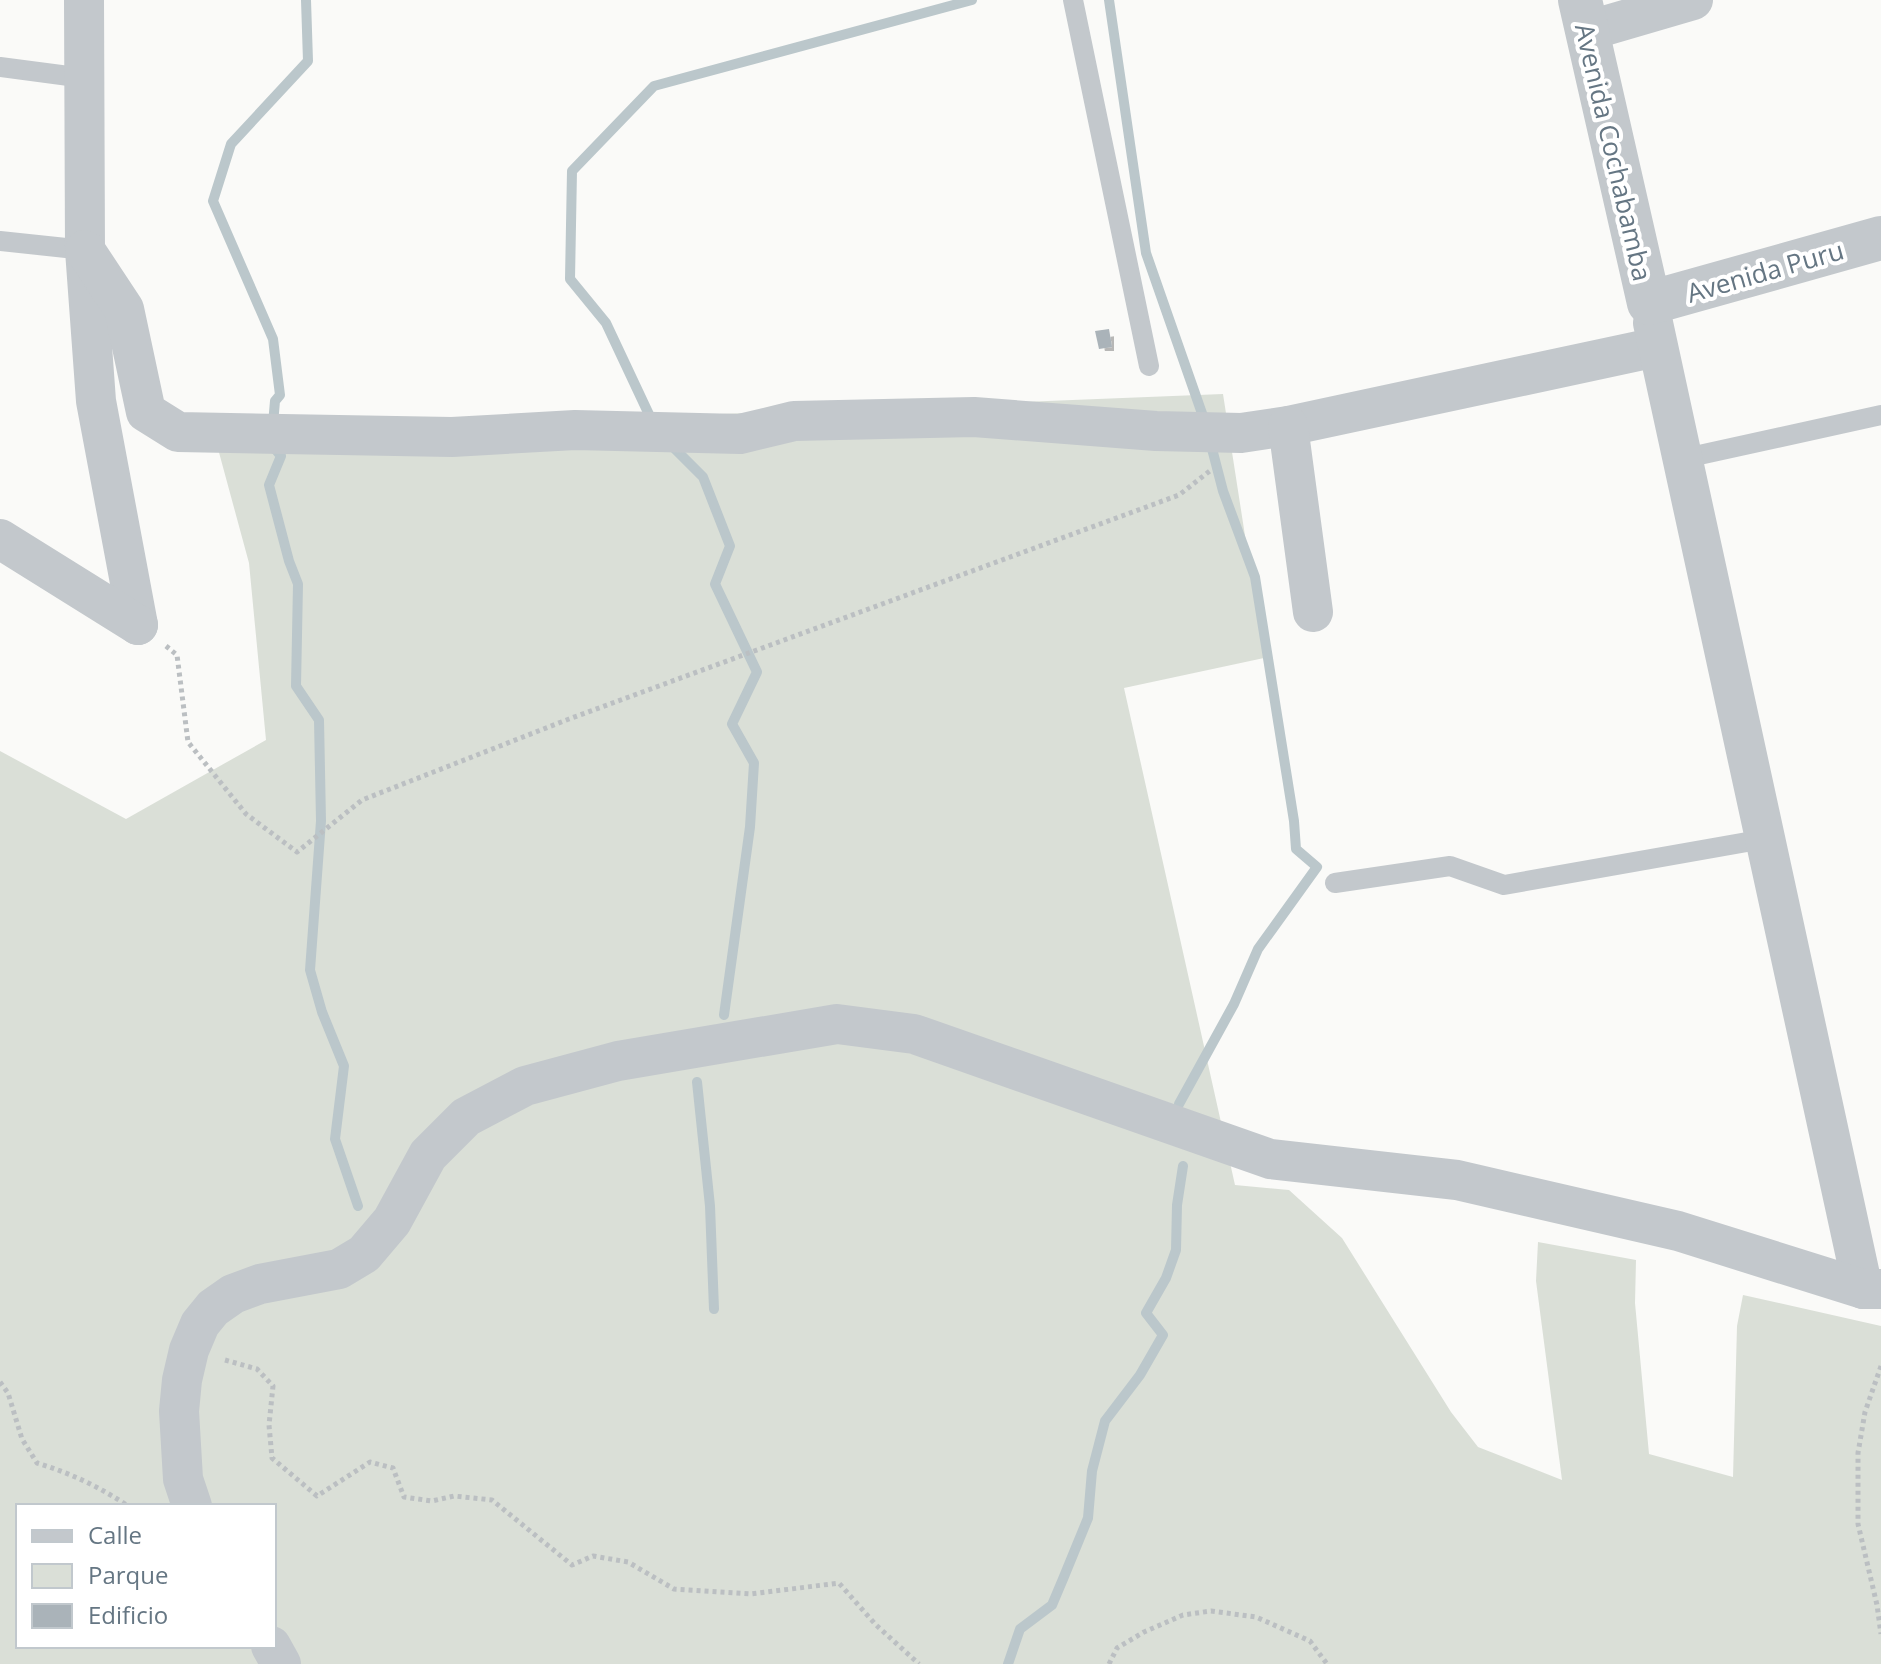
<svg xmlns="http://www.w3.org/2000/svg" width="1881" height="1664" font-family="'Open Sans',sans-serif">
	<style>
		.green { fill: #dadfd7; fill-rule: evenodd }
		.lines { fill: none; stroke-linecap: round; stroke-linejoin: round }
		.stream { stroke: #bbc7cb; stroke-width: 10 }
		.building { fill: #aab3b9; filter: url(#shadow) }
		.path { stroke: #bbbfc2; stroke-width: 5; stroke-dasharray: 4 4; stroke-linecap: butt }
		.service { stroke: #c3c8cc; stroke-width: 20 }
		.minor { stroke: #c3c8cc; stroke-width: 40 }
		.tertiary { stroke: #c3c8cc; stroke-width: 44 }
		.labels { text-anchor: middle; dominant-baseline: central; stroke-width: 8; stroke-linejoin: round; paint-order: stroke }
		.street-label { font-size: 26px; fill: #657683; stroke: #fff }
	</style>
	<defs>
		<filter id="shadow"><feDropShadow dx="7" dy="7" stdDeviation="0" flood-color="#0004"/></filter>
	</defs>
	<rect width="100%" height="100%" fill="#fafaf8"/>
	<path class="green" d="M 1223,394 L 1264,658 L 1124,688 L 1235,1185 L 1289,1190 L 1342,1238 L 1451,1412 L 1478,1447 L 1562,1480 L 1536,1281 L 1538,1242 L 1636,1260 L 1635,1303 L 1649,1454 L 1733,1477 L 1737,1326 L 1743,1295 L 1881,1326 L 1881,1664 L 0,1664 L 0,751 L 126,819 L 266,740 L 249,563 L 214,434 ZM 18,1506 L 274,1506 L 274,1646 L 18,1646 Z"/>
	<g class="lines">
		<g class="stream">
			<polyline points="1109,0 1146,253 1205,422"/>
			<polyline points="653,423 606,323 570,279 572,171 654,86 972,0"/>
			<polyline points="273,424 275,401 280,395 273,339 213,201 231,144 308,61 306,0"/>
			<polyline points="271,444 281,456 269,485 289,561 298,584 296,686 319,720 321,821 310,970 322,1012 344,1066 335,1139 358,1206"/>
			<polyline points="671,445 703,477 730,546 715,584 757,672 732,724 754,763 750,827 724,1015"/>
			<polyline points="697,1082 710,1206 714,1309"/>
			<polyline points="1179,1104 1234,1004 1258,949 1317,867 1296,849 1294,821 1255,577 1223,491 1210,441"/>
			<polyline points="1008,1664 1020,1629 1052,1605 1063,1579 1088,1518 1092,1471 1105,1421 1140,1375 1163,1335 1146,1313 1166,1278 1176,1250 1177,1205 1183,1166"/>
		</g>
	</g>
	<polygon class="building" points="1109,329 1112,347 1099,349 1095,331"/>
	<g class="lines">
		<g class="path">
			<polyline points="166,646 177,655 188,742 246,814 297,852 362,800 569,719 1179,495 1211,470"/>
			<polyline points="225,1360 257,1369 273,1386 269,1425 272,1458 317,1496 370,1462 393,1468 404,1497 432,1501 454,1496 492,1500 572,1565 593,1556 628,1562 674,1589 751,1594 839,1583 876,1625 919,1664"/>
			<polyline points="1881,1366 1865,1412 1858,1453 1858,1524 1877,1605 1881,1634"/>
			<path d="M 0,1382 L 8,1393 L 22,1439 L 37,1463 C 70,1473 100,1487 128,1506"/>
			<polyline points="1109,1664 1117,1648 1144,1632 1183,1615 1211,1611 1256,1617 1310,1641 1327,1664"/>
		</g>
		<g class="service">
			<polyline points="1073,0 1149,366"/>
			<polyline points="0,67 84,78"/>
			<polyline points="0,241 85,250"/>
			<polyline points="1681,459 1881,415"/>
			<polyline points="1335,883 1450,866 1504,885 1764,839"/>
		</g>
		<g class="minor">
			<polyline points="84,0 85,250 96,401 138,625"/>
			<polyline points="1587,31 1693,0"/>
			<polyline points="85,250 124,309 146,412 178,432 452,437 575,430 740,434 794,421 974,417 1156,431 1241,433 1288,426 1657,347"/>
			<polyline points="1653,323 1863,1289"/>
			<polyline points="1288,426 1313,612"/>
			<polyline points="0,539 138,625"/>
			<polyline points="192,1506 183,1479 179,1411 182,1380 189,1350 200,1324 213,1308 233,1294 260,1284 339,1269 364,1254 392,1221 428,1155 466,1117 525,1086 618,1061 837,1024 914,1034 1270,1159 1457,1180 1678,1231 1863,1289 1881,1289"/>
			<polyline points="271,1646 281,1664"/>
		</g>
		<polyline class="tertiary" points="1580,0 1649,303 1881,238"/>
	</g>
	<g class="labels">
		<g class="street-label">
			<text transform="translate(1614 152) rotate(77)">Avenida Cochabamba</text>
			<text transform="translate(1765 271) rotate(-16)">Avenida Puru</text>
		</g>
	</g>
	<rect x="16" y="1504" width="260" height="144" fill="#ffffff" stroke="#c1c8cd" stroke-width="2"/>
	<rect x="32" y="1530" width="40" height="12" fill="#c3c8cc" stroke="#c1c8cd" stroke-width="2"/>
	<text x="88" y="1544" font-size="24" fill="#657683">Calle</text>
	<rect x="32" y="1564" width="40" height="24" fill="#dadfd7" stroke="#c1c8cd" stroke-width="2"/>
	<text x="88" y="1584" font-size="24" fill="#657683">Parque</text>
	<rect x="32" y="1604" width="40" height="24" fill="#aab3b9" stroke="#c1c8cd" stroke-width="2"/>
	<text x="88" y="1624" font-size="24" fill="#657683">Edificio</text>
</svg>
